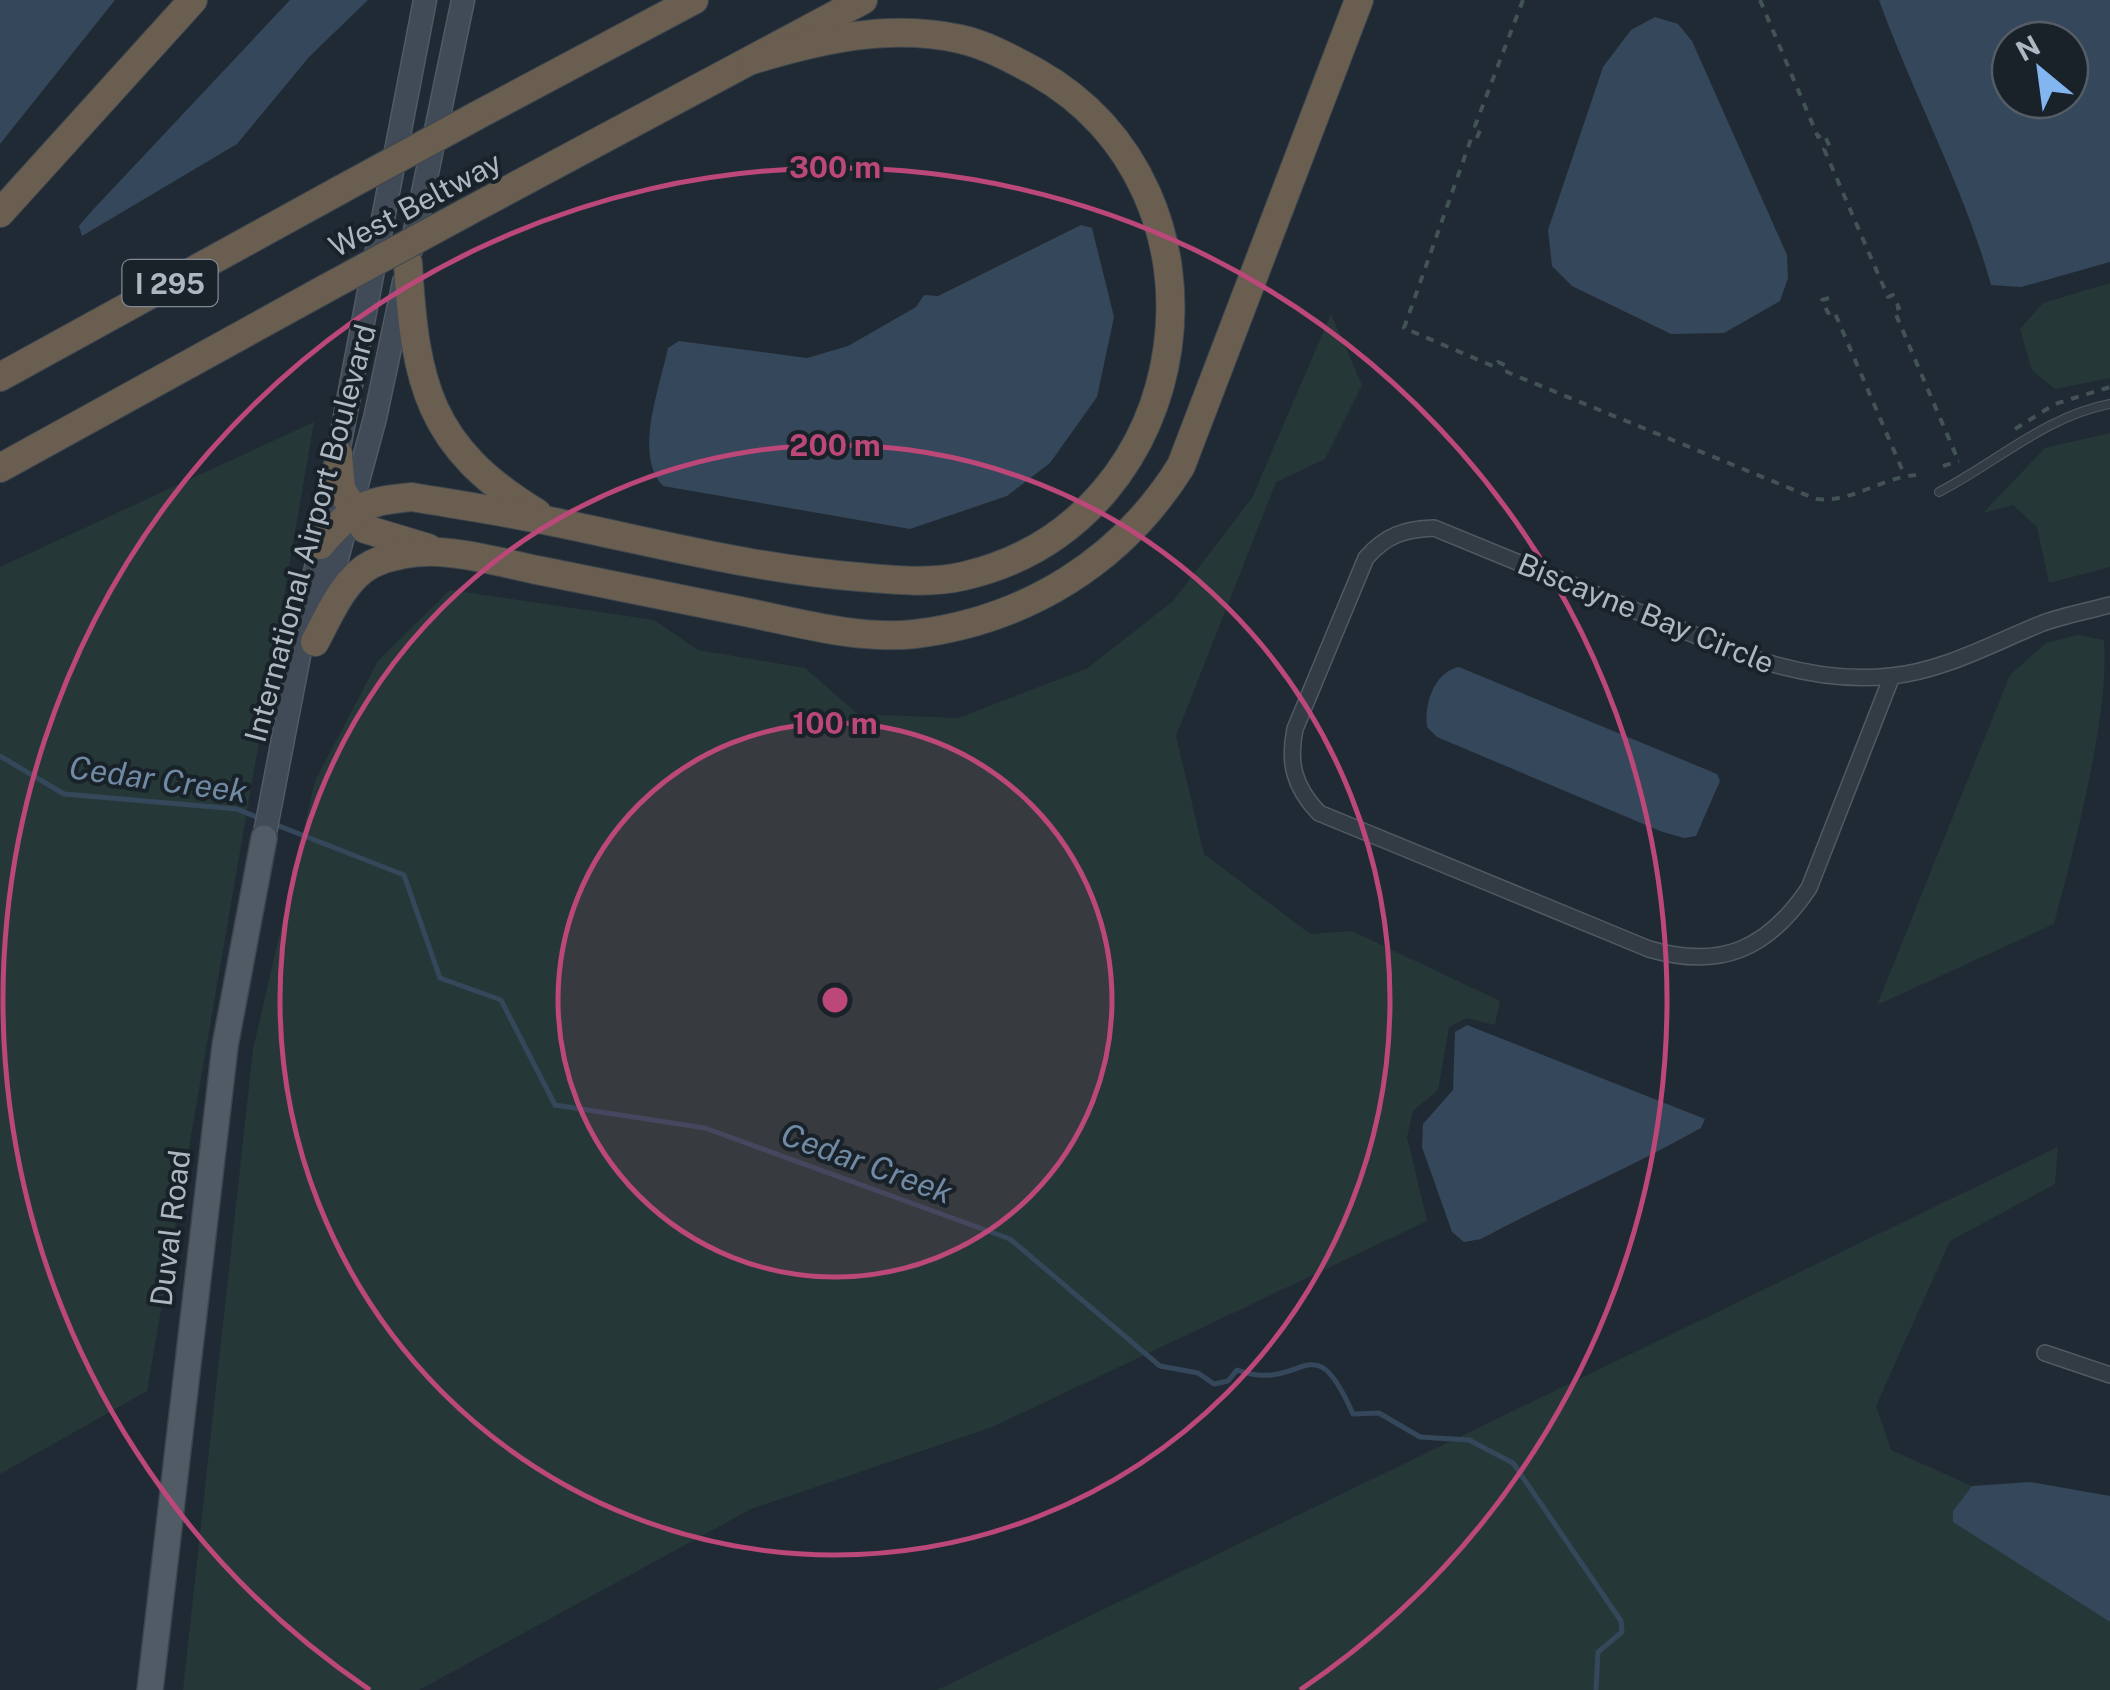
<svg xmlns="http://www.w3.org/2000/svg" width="2110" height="1690" font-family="'Public Sans',sans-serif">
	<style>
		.green { fill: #253837 }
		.water { fill: #35475a; fill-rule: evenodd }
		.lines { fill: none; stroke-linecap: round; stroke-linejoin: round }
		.stream { stroke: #35475a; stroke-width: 5 }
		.service-casing { stroke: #515a63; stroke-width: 10 }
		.minor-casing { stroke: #515a63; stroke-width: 18 }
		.secondary-casing { stroke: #515a63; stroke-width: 25 }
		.primary-casing { stroke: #3d454e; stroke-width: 28 }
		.motorway-casing { stroke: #3e474f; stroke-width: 30 }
		.path { stroke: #415354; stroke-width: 4; stroke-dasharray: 8 8; stroke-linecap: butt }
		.service { stroke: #333c45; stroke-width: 8 }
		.minor { stroke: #333c45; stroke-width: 15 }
		.secondary { stroke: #414b57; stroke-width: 22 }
		.primary { stroke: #515b65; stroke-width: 25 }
		.motorway { stroke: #6a5e51; stroke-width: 28 }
		.motorway-bridge-casing { stroke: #3e474f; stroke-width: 30; stroke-linecap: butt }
		.motorway-bridge { stroke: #6a5e51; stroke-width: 28 }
		.ring { fill: none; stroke: #bc487a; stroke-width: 5 }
		.labels { text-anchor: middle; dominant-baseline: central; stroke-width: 8; stroke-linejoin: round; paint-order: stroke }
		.shield { fill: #192129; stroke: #818a94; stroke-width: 2.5 }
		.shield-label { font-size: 28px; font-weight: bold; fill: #adb7c2 }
		.street-label { font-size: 30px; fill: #adb7c2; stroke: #192129 }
		.water-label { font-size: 32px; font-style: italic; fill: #708aa4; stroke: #192129 }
		.centre { fill: #bc487a; stroke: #192129; stroke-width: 5 }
		.ring-label { font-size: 30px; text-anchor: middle; font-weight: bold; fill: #bc487a; stroke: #192129; stroke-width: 8; stroke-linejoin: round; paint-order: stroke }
	</style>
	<rect width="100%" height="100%" fill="#202a34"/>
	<g class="green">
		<polygon points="2110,283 2110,378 2055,389 2032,370 2020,329 2043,303"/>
		<polygon points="1331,314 1362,385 1325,459 1276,482 1176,736 1204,854 1310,934 1352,931 1500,1001 1495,1025 1467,1018 1449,1027 1438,1090 1413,1111 1407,1137 1427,1221 992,1427 751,1509 419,1690 183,1690 253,1049 315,781 378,661 450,590 654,620 698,650 805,668 858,714 958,718 1088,668 1173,601 1252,498"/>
		<polygon points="314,422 147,1391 0,1474 0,567"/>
		<polygon points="2110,433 2110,567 2049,583 2037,527 2013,505 1983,513 2045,448"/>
		<path d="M 2078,635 L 2104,640 C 2110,713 2074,848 2054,924 L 1877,1005 L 2010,675 L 2046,643 Z"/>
		<polygon points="2058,1147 2055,1184 1950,1241 1876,1406 1891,1450 1972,1486 1953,1511 1954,1522 2110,1622 2110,1690 937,1690"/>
	</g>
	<g class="water">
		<polygon points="0,0 115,0 0,144"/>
		<polygon points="290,0 368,0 309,57 237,144 82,236 79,226 89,214"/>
		<path d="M 1879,0 L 2110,0 L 2110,262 L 2021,287 L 1991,285 C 1964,187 1914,97 1879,0 ZM 2010,40 L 2070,40 L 2070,100 L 2010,100 Z"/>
		<polygon points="1655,17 1678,24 1692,41 1787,255 1788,278 1780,301 1724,333 1671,334 1572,286 1552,266 1548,230 1603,67 1631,30"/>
		<path d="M 1081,225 L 1092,228 L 1114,317 L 1097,397 L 1050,463 L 1007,496 L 910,529 L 663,486 C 633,455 660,387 668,348 L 679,341 L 807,358 L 848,346 L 916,307 L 924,295 L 938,296 Z"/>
		<path d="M 1459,667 L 1717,774 L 1720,781 L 1696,836 L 1684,838 L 1660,831 L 1437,737 L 1427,727 C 1424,704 1434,672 1459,667 Z"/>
		<path d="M 1467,1025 L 1705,1119 L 1701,1128 C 1630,1168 1554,1200 1481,1239 L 1464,1242 L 1452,1232 L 1422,1147 L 1423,1124 L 1453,1090 L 1455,1032 Z"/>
		<polygon points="2030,1482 2110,1496 2110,1622 1953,1522 1953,1511 1972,1486"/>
	</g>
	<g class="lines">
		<g class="stream">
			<polyline points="0,756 64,794 237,809 259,818"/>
			<path d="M 274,824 L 404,875 L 440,978 L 501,1000 L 555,1105 L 705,1128 L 1010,1239 L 1160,1366 L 1198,1373 L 1214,1384 L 1228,1381 L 1237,1370 C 1305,1395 1311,1319 1353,1414 L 1379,1413 L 1420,1437 L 1469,1440 L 1513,1463 L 1621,1621 L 1622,1632 L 1598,1652 L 1596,1690"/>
		</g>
		<defs>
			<path id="service" d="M 1939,492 C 1997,462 2046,416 2110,404"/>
			<g id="minor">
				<path d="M 1892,676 L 1809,888 C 1768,949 1721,970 1649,949 L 1319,813 C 1294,787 1288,763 1295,729 L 1366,558 C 1386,535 1405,529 1434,528 L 1741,654 C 1789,671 1840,682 1891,676 C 1944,671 1995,642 2043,623 C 2065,615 2088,611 2110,605"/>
				<polyline points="2045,1353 2110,1375"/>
			</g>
			<g id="secondary">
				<polyline points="411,250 463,0"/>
				<polyline points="322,614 375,418 404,282"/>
				<polyline points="264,838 425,0"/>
			</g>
			<polyline id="primary" points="150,1690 225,1046 264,838"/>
			<g id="motorway">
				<polyline points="476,116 694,0"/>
				<polyline points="0,213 193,0"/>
				<polyline points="465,213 863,0"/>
				<path d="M 408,263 C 415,383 428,447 537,513"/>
				<polyline points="0,377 340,190"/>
				<polyline points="338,454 341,489 365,529 428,548"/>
				<polyline points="0,468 325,289"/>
				<path d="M 320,545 C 352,508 363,501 412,497 C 459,505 507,512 554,522 C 656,543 755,569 859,577 C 894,580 930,584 964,576 C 1201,521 1246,191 1036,72 C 1012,59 987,45 960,39 C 889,23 819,40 752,60"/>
				<path d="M 315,642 C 329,616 344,578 372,564 C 428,538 486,560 542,571 C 611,585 681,599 750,613 C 802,624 862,640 915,634 C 1027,620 1122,561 1181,466 L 1359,0"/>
			</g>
		</defs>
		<use href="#service" class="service-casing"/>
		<use href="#minor" class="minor-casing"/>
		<use href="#secondary" class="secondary-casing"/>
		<use href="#primary" class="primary-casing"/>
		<use href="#motorway" class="motorway-casing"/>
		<g class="path">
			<path d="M 1523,0 L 1475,126 L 1481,128 L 1476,140 L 1471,139 L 1404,328 L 1495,367 L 1498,362 L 1509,367 L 1507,372 L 1816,499 C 1856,503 1884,474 1923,475"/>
			<polyline points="1760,0 1818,137 1824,134 1830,147 1824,149 1888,297 1893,295 1899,308 1894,310 1958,460"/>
			<polyline points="1829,298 1822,300 1828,313 1834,311 1904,474"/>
			<polyline points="2015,429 2055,404 2110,387"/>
			<polyline points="1943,466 1959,461"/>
		</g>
		<use href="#service" class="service"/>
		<use href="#minor" class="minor"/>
		<use href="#secondary" class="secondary"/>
		<use href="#primary" class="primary"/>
		<use href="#motorway" class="motorway"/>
		<defs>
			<g id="motorway-bridge">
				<polyline points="340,190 476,116"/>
				<polyline points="325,289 465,213"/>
			</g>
		</defs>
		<use href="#motorway-bridge" class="motorway-bridge-casing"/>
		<use href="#motorway-bridge" class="motorway-bridge"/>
	</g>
	<circle cx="835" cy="1000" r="277" fill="#bc487a" fill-opacity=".12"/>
	<g class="ring">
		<circle cx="835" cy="1000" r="277"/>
		<circle cx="835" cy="1000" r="555"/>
		<path d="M370 1690A832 832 0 1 1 1300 1690"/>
	</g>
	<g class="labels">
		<rect class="shield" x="122.5" y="260" width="95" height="46" rx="8"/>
		<g class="shield-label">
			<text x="170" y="283">I 295</text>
		</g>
		<g class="street-label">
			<text transform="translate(415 204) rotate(-28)">West Beltway</text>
			<text transform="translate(310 533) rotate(-75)">International Airport Boulevard</text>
			<text transform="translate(1646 613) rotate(22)">Biscayne Bay Circle</text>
			<text transform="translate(170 1228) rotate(-83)">Duval Road</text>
		</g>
		<g class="water-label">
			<text transform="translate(158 779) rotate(8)">Cedar Creek</text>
			<text transform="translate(867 1163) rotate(20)">Cedar Creek</text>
		</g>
	</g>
	<circle cx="835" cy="1000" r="15" class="centre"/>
	<g class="ring-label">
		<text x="835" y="178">300 m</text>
		<text x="835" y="456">200 m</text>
		<text x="835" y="734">100 m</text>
	</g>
	<g transform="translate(2040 70) rotate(331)"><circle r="48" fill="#192129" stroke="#545d66" stroke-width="2.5"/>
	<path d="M0-8L18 38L0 25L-18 38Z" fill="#83b6f0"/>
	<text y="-15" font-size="28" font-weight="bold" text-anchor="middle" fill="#adb7c2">N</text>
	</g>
</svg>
